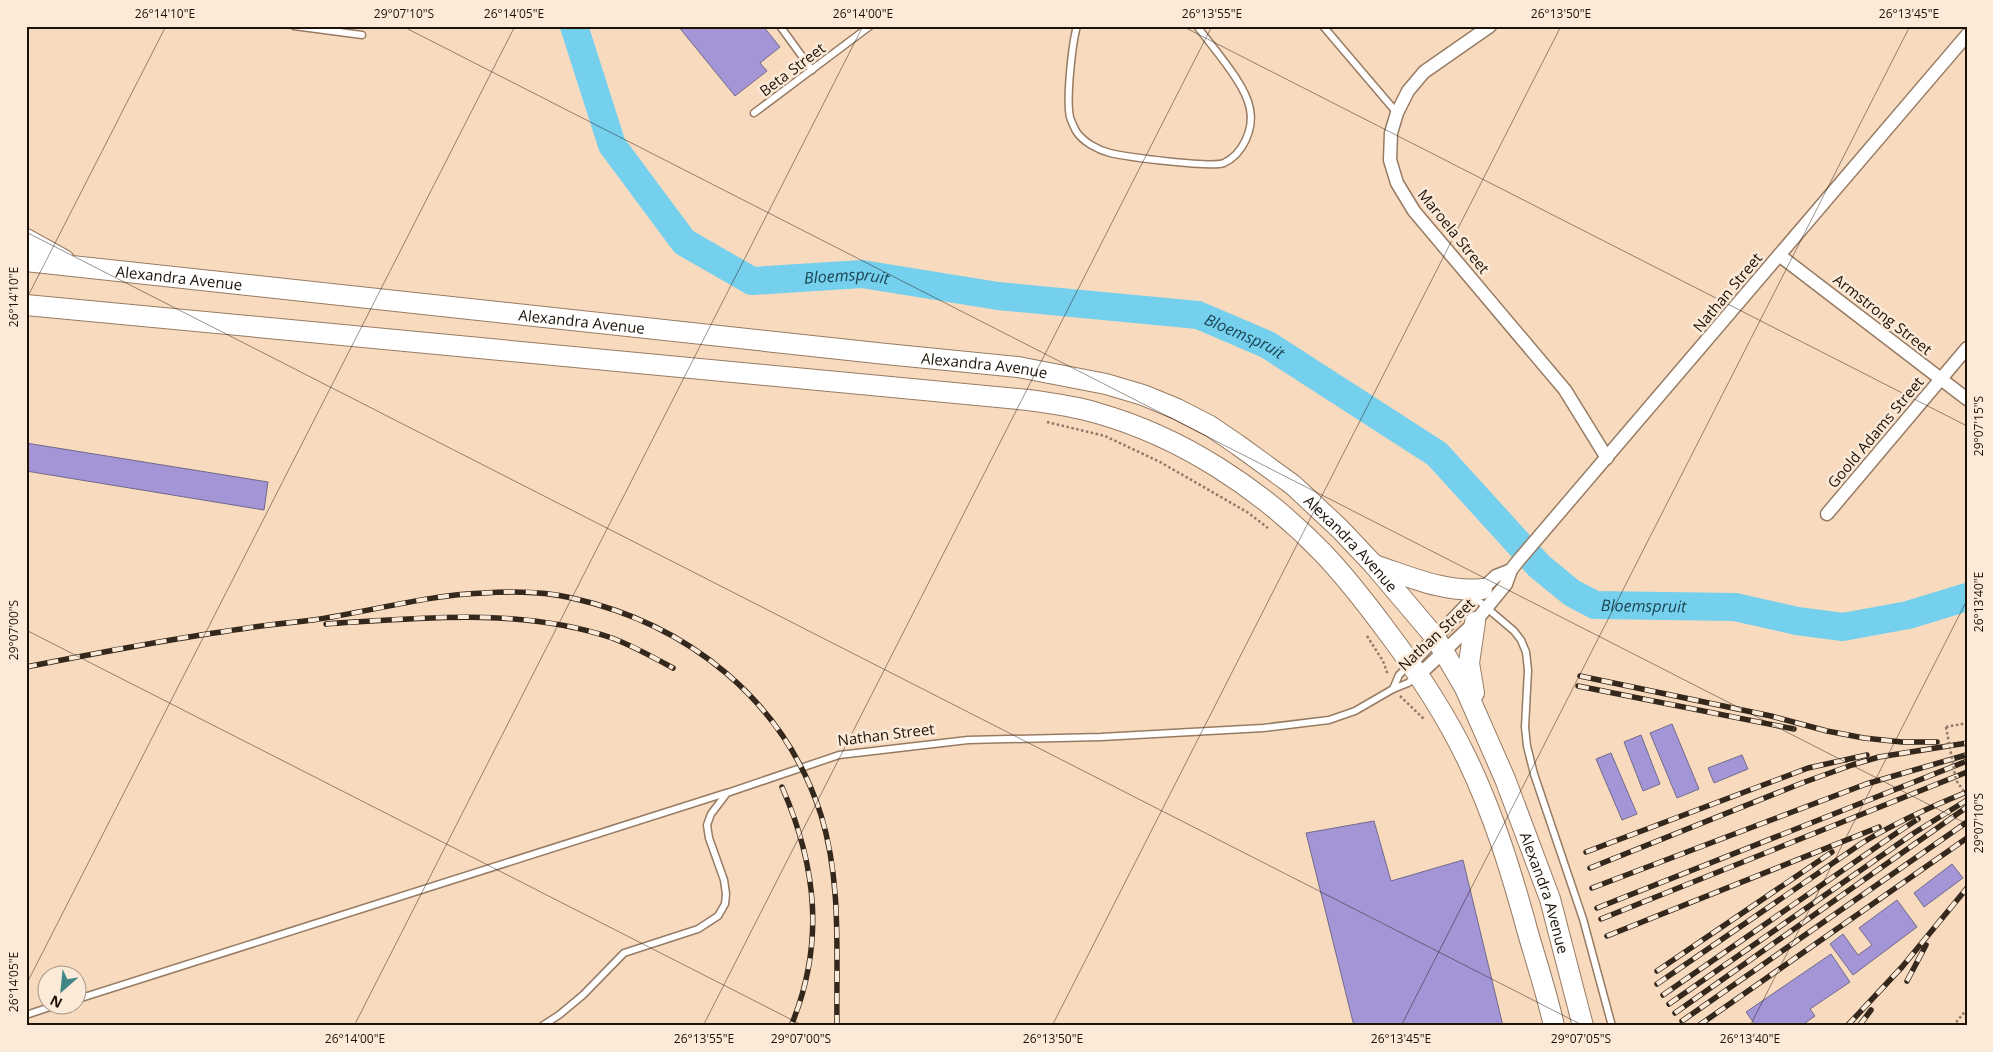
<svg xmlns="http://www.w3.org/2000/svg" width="1993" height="1052" font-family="'Open Sans',sans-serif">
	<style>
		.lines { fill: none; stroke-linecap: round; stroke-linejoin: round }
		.river { stroke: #74d0ed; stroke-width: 28 }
		.building { fill: #a495d7; stroke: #706a89 }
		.service-casing { stroke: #977b62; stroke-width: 9 }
		.minor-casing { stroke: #977b62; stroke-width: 15 }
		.trunk-casing { stroke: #977b62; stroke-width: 22 }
		.path { stroke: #8e7a67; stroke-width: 2.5; stroke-dasharray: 2.5 2.5; stroke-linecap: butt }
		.service { stroke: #fff; stroke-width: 6 }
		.minor { stroke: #fff; stroke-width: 12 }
		.trunk { stroke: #fff; stroke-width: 20 }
		.rail-casing { stroke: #34281c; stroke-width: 5.5 }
		.rail { stroke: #fcead9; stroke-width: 4; stroke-dasharray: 11; stroke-linecap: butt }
		.path-bridge { stroke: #8e7a67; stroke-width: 2.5; stroke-dasharray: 2.5 2.5; stroke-linecap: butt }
		.ticks { fill: none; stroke: #1c1208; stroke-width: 1; stroke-opacity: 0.45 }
		.labels { text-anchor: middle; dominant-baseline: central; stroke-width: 5; stroke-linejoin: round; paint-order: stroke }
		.street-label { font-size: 15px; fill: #1c1208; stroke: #fcead9 }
		.water-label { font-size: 16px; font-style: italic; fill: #1b4451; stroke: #fcead9 }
		.neatline { fill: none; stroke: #1c1208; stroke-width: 2 }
		.ticks-label { font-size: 12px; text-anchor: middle; fill: #1c1208 }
	</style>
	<rect width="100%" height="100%" fill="#f8dabf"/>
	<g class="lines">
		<path class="river" id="s1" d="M 574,26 L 612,145 L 684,242 L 752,281 L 862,274 L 998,296 L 1198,315 L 1268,345 L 1437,454 L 1539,566 L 1572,593 L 1595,605 L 1735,607 L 1797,621 L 1843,627 L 1908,615 L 1967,597"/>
	</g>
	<g class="building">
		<polygon points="678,26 763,26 780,47 760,63 767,71 735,96"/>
		<polygon points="26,443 268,482 264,510 26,471"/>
		<polygon points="1672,724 1699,789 1677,798 1650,733"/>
		<polygon points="1641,735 1660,784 1643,791 1624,742"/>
		<polygon points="1611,753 1637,814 1622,820 1596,759"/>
		<polygon points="1742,755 1748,769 1714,783 1708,768"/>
		<polygon points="1374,821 1391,881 1463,860 1503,1026 1354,1026 1306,833"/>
		<polygon points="1952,864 1963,878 1924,907 1914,893"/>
		<polygon points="1897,900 1917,927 1853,975 1830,944 1843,934 1858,955 1872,945 1859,928"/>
		<polygon points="1831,954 1850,982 1810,1009 1815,1016 1801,1026 1756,1026 1746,1012"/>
	</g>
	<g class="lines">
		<defs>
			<g id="service">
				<polyline points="294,26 362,35"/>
				<polyline points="780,26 812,70"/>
				<path d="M 1077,26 C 1072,44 1066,99 1070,117 C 1071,121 1074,127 1076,131 C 1083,142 1098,150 1110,153 C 1127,157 1211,168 1224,163 C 1243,154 1254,129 1250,109 C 1246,84 1212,47 1197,26"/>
				<polyline points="1323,26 1397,113"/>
				<polyline points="754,113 870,26"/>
				<polyline points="1474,597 1514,631 1521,640 1526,652 1528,670 1525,727 1527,746 1534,774 1583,919 1612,1026"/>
				<polyline points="1393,689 1399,675 1409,665"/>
				<polyline points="78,999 726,793"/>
				<polyline points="26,1015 59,1004"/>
				<polyline points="542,1026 559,1015 583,995 624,953 698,929 718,916 725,904 726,894 724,880 709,838 707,825 711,814 727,793 839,755 968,740 1101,737 1263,728 1329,720 1355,711 1393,689 1408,683 1416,677"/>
			</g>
			<g id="minor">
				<polyline points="1490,26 1424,72 1408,91 1397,113 1391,133 1390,160 1397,183 1414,211 1565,390 1607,458"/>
				<polyline points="1779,255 1967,399"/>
				<polyline points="1827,514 1967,348"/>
				<polyline points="1411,663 1482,589 1496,576 1511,570"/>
				<polyline points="1420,674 1475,622 1506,584 1511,570 1518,561 1967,35"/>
			</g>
			<g id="trunk">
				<polyline points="26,239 64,260"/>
				<path id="s2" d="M 26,261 L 886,354 L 1018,367 L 1106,384 L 1143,395 L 1177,409 L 1210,426 L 1238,445 L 1293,485 L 1340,529 L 1374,565 L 1435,637 L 1465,688 L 1505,779 L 1550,899 L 1583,1026"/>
				<path d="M 26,305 L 1028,400 C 1051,403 1074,406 1097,413 C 1182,437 1261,489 1322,552 C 1345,576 1366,603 1386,630 C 1417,671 1445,713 1467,759 C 1494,815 1512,874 1528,933 C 1537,964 1547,994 1554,1026"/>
				<path d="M 1374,565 C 1408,576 1445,593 1482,589"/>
				<polyline points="1474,693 1469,663 1475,622"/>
			</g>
		</defs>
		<use href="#service" class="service-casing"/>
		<use href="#minor" class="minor-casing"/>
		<use href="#trunk" class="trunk-casing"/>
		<g class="path">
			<polyline points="1047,422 1105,436 1160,462 1247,512 1268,528"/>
			<polyline points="1367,636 1383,661 1388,675"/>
			<polyline points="1400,696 1425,720"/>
			<polyline points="1946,727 1967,723"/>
			<polyline points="1953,1026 1967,1009"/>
		</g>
		<use href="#service" class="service"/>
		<use href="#minor" class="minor"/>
		<use href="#trunk" class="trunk"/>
		<defs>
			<g id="rail">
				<path d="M 326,624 C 420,618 520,607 612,638 C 633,646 653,657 673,668"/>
				<path d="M 26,667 C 97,653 169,639 241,629 C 264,625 289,623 313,620 C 369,612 426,595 483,593 C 512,591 544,591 572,598 C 688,624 784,700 821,815 C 842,883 836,955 837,1026"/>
				<polyline points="1580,676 1771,716 1827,731 1864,738 1902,742 1937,742"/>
				<polyline points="1578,686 1794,729"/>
				<path d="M 782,787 C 817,867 825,944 791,1026"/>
				<polyline points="1586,852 1808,768 1867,755"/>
				<polyline points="1590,868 1802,783 1852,765 1879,757 1967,743"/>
				<polyline points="1592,888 1866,784 1966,755"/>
				<polyline points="1597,908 1967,761"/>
				<polyline points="1601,919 1967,772"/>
				<polyline points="1607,936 1879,827"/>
				<polyline points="1657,971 1832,852"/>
				<polyline points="1907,981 1926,945"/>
				<path d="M 1657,984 L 1862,843 C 1895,823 1930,807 1967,792"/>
				<polyline points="1663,995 1898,832 1918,819"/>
				<polyline points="1669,1004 1914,833 1967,800"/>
				<polyline points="1675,1013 1967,807"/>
				<polyline points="1682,1021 1967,822"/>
				<polyline points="1698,1026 1967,838"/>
				<polyline points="1847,1026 1902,967 1967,888"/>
				<polyline points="1859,1026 1871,1010"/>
			</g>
		</defs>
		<use href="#rail" class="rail-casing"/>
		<use href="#rail" class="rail"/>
		<polyline class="path-bridge" points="1946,727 1956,780 1967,796"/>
	</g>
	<path class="ticks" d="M 402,26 L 1967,824M 1182,26 L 1967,426M 1961,26 L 1967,29M 26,232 L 1584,1026M 26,300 L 166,26M 26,630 L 804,1026M 26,985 L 515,26M 354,1026 L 863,26M 703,1026 L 1212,26M 1052,1026 L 1561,26M 1401,1026 L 1910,26M 1750,1026 L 1967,600"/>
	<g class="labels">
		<g class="street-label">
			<text transform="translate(792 69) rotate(-37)">Beta Street</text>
			<text transform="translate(1454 231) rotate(51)">Maroela Street</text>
			<text stroke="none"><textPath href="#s2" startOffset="154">Alexandra Avenue</textPath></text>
			<text transform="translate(1727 292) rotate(-50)">Nathan Street</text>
			<text transform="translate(1883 314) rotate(38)">Armstrong Street</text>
			<text stroke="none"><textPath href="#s2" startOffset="559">Alexandra Avenue</textPath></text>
			<text stroke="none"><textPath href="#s2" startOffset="964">Alexandra Avenue</textPath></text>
			<text transform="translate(1875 432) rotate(-50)">Goold Adams Street</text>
			<text stroke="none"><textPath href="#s2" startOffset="1384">Alexandra Avenue</textPath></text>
			<text transform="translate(1436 634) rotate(-43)">Nathan Street</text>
			<text transform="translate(886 734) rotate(-7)">Nathan Street</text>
			<text stroke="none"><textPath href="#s2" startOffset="1789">Alexandra Avenue</textPath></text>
		</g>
		<g class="water-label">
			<text stroke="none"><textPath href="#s1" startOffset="419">Bloemspruit</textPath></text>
			<text stroke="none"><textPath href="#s1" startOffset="824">Bloemspruit</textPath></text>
			<text stroke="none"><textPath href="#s1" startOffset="1319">Bloemspruit</textPath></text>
		</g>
	</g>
	<rect width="1993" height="1052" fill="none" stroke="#fcead9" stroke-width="55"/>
	<g transform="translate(62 990) rotate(207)"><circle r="24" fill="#fcead9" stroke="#a29485"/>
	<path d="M0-4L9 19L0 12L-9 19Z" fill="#408786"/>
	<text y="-8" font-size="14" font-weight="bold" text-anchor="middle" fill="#1c1208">N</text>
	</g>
	<rect x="28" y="28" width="1938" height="996" class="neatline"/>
	<g class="ticks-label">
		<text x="165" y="18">26°14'10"E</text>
		<text x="404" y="18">29°07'10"S</text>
		<text x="514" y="18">26°14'05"E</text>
		<text x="863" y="18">26°14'00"E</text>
		<text x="1212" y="18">26°13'55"E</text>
		<text x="1561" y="18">26°13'50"E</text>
		<text x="1909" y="18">26°13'45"E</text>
		<text transform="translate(14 297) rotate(-90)" y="4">26°14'10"E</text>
		<text transform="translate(1979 426) rotate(-90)" y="4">29°07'15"S</text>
		<text transform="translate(1979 602) rotate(-90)" y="4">26°13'40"E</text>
		<text transform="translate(14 630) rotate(-90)" y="4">29°07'00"S</text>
		<text transform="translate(1979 823) rotate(-90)" y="4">29°07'10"S</text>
		<text transform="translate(14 982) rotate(-90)" y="4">26°14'05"E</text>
		<text x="355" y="1043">26°14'00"E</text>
		<text x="704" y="1043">26°13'55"E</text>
		<text x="801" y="1043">29°07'00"S</text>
		<text x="1053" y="1043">26°13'50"E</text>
		<text x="1401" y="1043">26°13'45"E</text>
		<text x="1581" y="1043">29°07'05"S</text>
		<text x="1750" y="1043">26°13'40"E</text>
	</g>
</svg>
